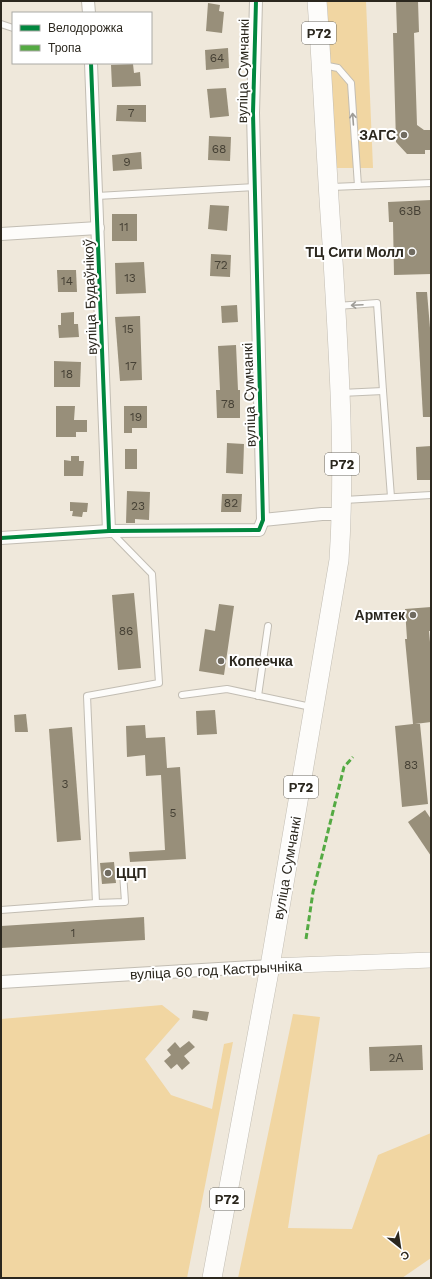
<svg xmlns="http://www.w3.org/2000/svg" width="432" height="1279" font-family="'Work Sans',sans-serif">
	<style>
		.green { fill: #f1d6a2 }
		.building { fill: #988f7a }
		.lines { fill: none; stroke-linecap: round; stroke-linejoin: round }
		.service-casing { stroke: #c2bdb3; stroke-width: 8 }
		.minor-casing { stroke: #c2bdb3; stroke-width: 14 }
		.tertiary-casing { stroke: #c2bdb3; stroke-width: 16 }
		.primary-casing { stroke: #c2bdb3; stroke-width: 20 }
		.service { stroke: #fdfcfa; stroke-width: 6 }
		.minor { stroke: #fdfcfa; stroke-width: 12 }
		.tertiary { stroke: #fdfcfa; stroke-width: 15 }
		.primary { stroke: #fdfcfa; stroke-width: 19 }
		.quiet { stroke: #54aa43; stroke-width: 3; stroke-dasharray: 6 3; stroke-linecap: butt }
		.cycleway-casing { stroke: #fff; stroke-width: 6 }
		.cycleway { stroke: #00873e; stroke-width: 4 }
		.oneway { stroke: #9e9c97 }
		.poi-dot { fill: #706b60; stroke: #fff; stroke-width: 1.5 }
		.labels { text-anchor: middle; dominant-baseline: central; stroke-width: 4; stroke-linejoin: round; paint-order: stroke }
		.number-label { font-size: 12px; fill: #464135 }
		.shield { fill: #fff; stroke: #6b6862; stroke-width: 1 }
		.shield-label { font-size: 13px; font-weight: bold; fill: #2b271e }
		.street-label { font-size: 14px; fill: #2b271e; stroke: #fff }
		.poi-label { font-size: 14px; font-weight: bold; fill: #2b271e; stroke: #fff; text-anchor: end }
	</style>
	<rect width="100%" height="100%" fill="#efe8db"/>
	<g class="green">
		<polygon points="327,1 366,1 373,168 336,168"/>
		<polygon points="162,1005 180,1019 145,1059 171,1095 212,1109 224,1044 233,1042 187,1278 1,1278 1,1019"/>
		<polygon points="293,1014 320,1017 288,1228 352,1229 378,1155 431,1133 431,1258 402,1278 238,1278"/>
	</g>
	<g class="building">
		<polygon points="396,1 418,1 419,32 414,33 417,125 424,130 431,130 431,150 425,150 425,154 407,154 396,142 393,33 397,33"/>
		<polygon points="208,3 220,5 219,11 224,12 222,33 206,31"/>
		<polygon points="228,48 229,68 206,70 205,50"/>
		<polygon points="133,64 134,73 140,72 141,86 112,87 111,65"/>
		<polygon points="226,88 229,116 210,118 207,89"/>
		<polygon points="117,105 146,105 146,122 116,121"/>
		<polygon points="209,136 231,137 230,161 208,160"/>
		<polygon points="141,152 142,169 113,171 112,155"/>
		<polygon points="431,200 431,274 394,275 393,222 389,222 388,202"/>
		<polygon points="210,205 229,206 227,231 208,229"/>
		<rect x="112" y="214" width="25" height="27"/>
		<polygon points="211,254 231,255 230,277 210,276"/>
		<polygon points="144,262 146,293 116,294 115,263"/>
		<polygon points="57,270 76,270 77,292 58,292"/>
		<polygon points="416,292 427,292 431,340 431,417 423,417"/>
		<polygon points="237,305 238,322 222,323 221,306"/>
		<polygon points="74,312 74,324 78,324 79,337 59,338 58,325 61,325 61,313"/>
		<polygon points="140,316 142,380 120,381 115,317"/>
		<polygon points="236,345 238,390 240,390 240,418 217,418 216,390 220,390 218,346"/>
		<polygon points="54,361 81,362 80,387 54,387"/>
		<polygon points="56,406 75,406 74,420 87,420 87,432 76,432 76,437 56,437"/>
		<polygon points="124,406 147,406 147,428 132,428 132,433 124,433"/>
		<polygon points="227,443 244,444 243,474 226,473"/>
		<polygon points="431,446 431,480 417,480 416,447"/>
		<rect x="125" y="449" width="12" height="20"/>
		<polygon points="71,456 79,456 79,461 84,461 83,476 64,476 64,460 71,461"/>
		<polygon points="127,491 150,492 149,520 135,519 135,523 126,523"/>
		<polygon points="222,494 242,494 241,512 221,512"/>
		<polygon points="70,502 88,503 87,512 83,512 82,517 72,516 73,511 70,511"/>
		<polygon points="134,593 141,668 118,670 112,595"/>
		<polygon points="219,604 234,606 224,675 199,671 205,629 215,631"/>
		<polygon points="431,607 431,631 429,631 431,653 431,722 415,724 420,724 428,804 402,807 395,726 413,724 405,639 407,639 405,609"/>
		<polygon points="215,710 217,734 197,735 196,711"/>
		<polygon points="26,714 28,732 15,732 14,715"/>
		<polygon points="145,725 146,738 165,737 167,768 180,767 186,859 130,862 129,852 165,850 161,775 146,776 145,755 127,757 126,726"/>
		<polygon points="72,727 81,840 57,842 49,729"/>
		<polygon points="425,810 431,819 431,856 408,822"/>
		<polygon points="114,862 116,883 102,884 100,863"/>
		<polygon points="144,917 145,940 1,948 1,926"/>
		<polygon points="193,1010 209,1012 207,1021 192,1018"/>
		<polygon points="189,1041 195,1047 184,1056 190,1063 182,1070 177,1064 171,1069 164,1061 171,1055 167,1050 175,1042 180,1048"/>
		<polygon points="422,1045 423,1070 370,1071 369,1047"/>
	</g>
	<g class="lines">
		<defs>
			<g id="service">
				<polyline points="1,24 13,28"/>
				<polyline points="323,65 338,68 351,83 358,186"/>
				<polyline points="331,187 431,183"/>
				<polyline points="97,196 255,187"/>
				<polyline points="337,306 377,303 383,391 391,497"/>
				<polyline points="341,393 383,391"/>
				<polyline points="344,500 431,495"/>
				<polyline points="182,695 227,689 311,707"/>
				<polyline points="258,696 268,626"/>
				<polyline points="96,903 125,902 123,873"/>
				<polyline points="1,910 96,903 87,696 159,683 152,574 110,531"/>
			</g>
			<g id="minor">
				<polyline points="88,1 89,13"/>
				<polyline points="91,63 109,531"/>
				<polyline points="1,234 98,228"/>
				<polyline points="263,520 322,514 342,514"/>
				<polyline points="1,538 109,531 259,530 263,520 253,113 256,1"/>
				<polyline points="1,982 270,966"/>
			</g>
			<polyline id="tertiary" points="270,966 431,960"/>
			<path id="primary" d="M 212,1278 L 270,966 L 339,560 C 346,454 338,348 332,243 C 326,162 323,81 317,1"/>
		</defs>
		<use href="#service" class="service-casing"/>
		<use href="#minor" class="minor-casing"/>
		<use href="#tertiary" class="tertiary-casing"/>
		<use href="#primary" class="primary-casing"/>
		<use href="#service" class="service"/>
		<use href="#minor" class="minor"/>
		<use href="#tertiary" class="tertiary"/>
		<use href="#primary" class="primary"/>
		<polyline class="quiet" points="306,939 313,892 344,767 353,757"/>
		<defs>
			<g id="cycleway">
				<polyline points="91,63 109,531"/>
				<polyline points="1,538 109,531 259,530 263,520 253,113 256,1"/>
			</g>
		</defs>
		<use href="#cycleway" class="cycleway-casing"/>
		<use href="#cycleway" class="cycleway"/>
	</g>
	<defs><path id="oneway-shaft" d="M-6 0H5M1.5-3L5.5 0L1.5 3" fill="none" stroke-width="1.6" stroke-linecap="round" stroke-linejoin="round"/></defs>
	<g class="oneway">
		<use href="#oneway-shaft" transform="translate(353 119) rotate(-94)"/>
		<use href="#oneway-shaft" transform="translate(357 305) rotate(177)"/>
	</g>
	<g class="poi-dot">
		<circle cx="404" cy="135" r="4"/>
		<circle cx="412" cy="252" r="4"/>
		<circle cx="413" cy="615" r="4"/>
		<circle cx="221" cy="661" r="4"/>
		<circle cx="108" cy="873" r="4"/>
	</g>
	<g class="labels">
		<g class="number-label">
			<text x="217" y="58">64</text>
			<text x="131" y="113">7</text>
			<text x="219" y="149">68</text>
			<text x="127" y="162">9</text>
			<text x="410" y="211">63В</text>
			<text x="124" y="227">11</text>
			<text x="221" y="265">72</text>
			<text x="130" y="278">13</text>
			<text x="67" y="281">14</text>
			<text x="128" y="329">15</text>
			<text x="131" y="366">17</text>
			<text x="67" y="374">18</text>
			<text x="228" y="404">78</text>
			<text x="136" y="417">19</text>
			<text x="231" y="503">82</text>
			<text x="138" y="506">23</text>
			<text x="126" y="631">86</text>
			<text x="411" y="765">83</text>
			<text x="65" y="784">3</text>
			<text x="173" y="813">5</text>
			<text x="73" y="933">1</text>
			<text x="396" y="1058">2А</text>
		</g>
		<g class="shield">
			<rect x="302" y="22" width="34" height="22" rx="3"/>
			<rect x="325" y="453" width="34" height="22" rx="3"/>
			<rect x="284" y="776" width="34" height="22" rx="3"/>
			<rect x="210" y="1188" width="34" height="22" rx="3"/>
		</g>
		<g class="shield-label">
			<text x="319" y="33">Р72</text>
			<text x="342" y="464">Р72</text>
			<text x="301" y="787">Р72</text>
			<text x="227" y="1199">Р72</text>
		</g>
		<g class="street-label">
			<text transform="translate(243 71) rotate(-89)">вуліца Сумчанкі</text>
			<text transform="translate(90 297) rotate(-92)">вуліца Будаўнікоў</text>
			<text transform="translate(249 395) rotate(-92)">вуліца Сумчанкі</text>
			<text transform="translate(287 868) rotate(-80)">вуліца Сумчанкі</text>
			<text transform="translate(216 970) rotate(-3)">вуліца 60 год Кастрычніка</text>
		</g>
		<g class="poi-label">
			<text x="396" y="135">ЗАГС</text>
			<text x="404" y="252">ТЦ Сити Молл</text>
			<text x="405" y="615">Армтек</text>
			<text x="229" y="661" text-anchor="start">Копеечка</text>
			<text x="116" y="873" text-anchor="start">ЦЦП</text>
		</g>
	</g>
	<rect width="432" height="1279" fill="none" stroke="#2b271e" stroke-width="4"/>
	<rect x="12" y="12" width="140" height="52" fill="#ffffff" stroke="#aaa9a5"/>
	<rect x="20" y="25" width="20" height="6" fill="#00873e" stroke="#aaa9a5"/>
	<text x="48" y="32" font-size="12" fill="#2b271e">Велодорожка</text>
	<rect x="20" y="45" width="20" height="6" fill="#54aa43" stroke="#aaa9a5"/>
	<text x="48" y="52" font-size="12" fill="#2b271e">Тропа</text>
	<g transform="translate(400 1247) rotate(150)" stroke="#ffffff" stroke-width="3" paint-order="stroke">
	<path d="M0-3L7 15L0 10L-7 15Z" fill="#2b271e"/>
	<text y="-6" font-size="11" font-weight="bold" text-anchor="middle" fill="#2b271e">С</text>
	</g>
</svg>
